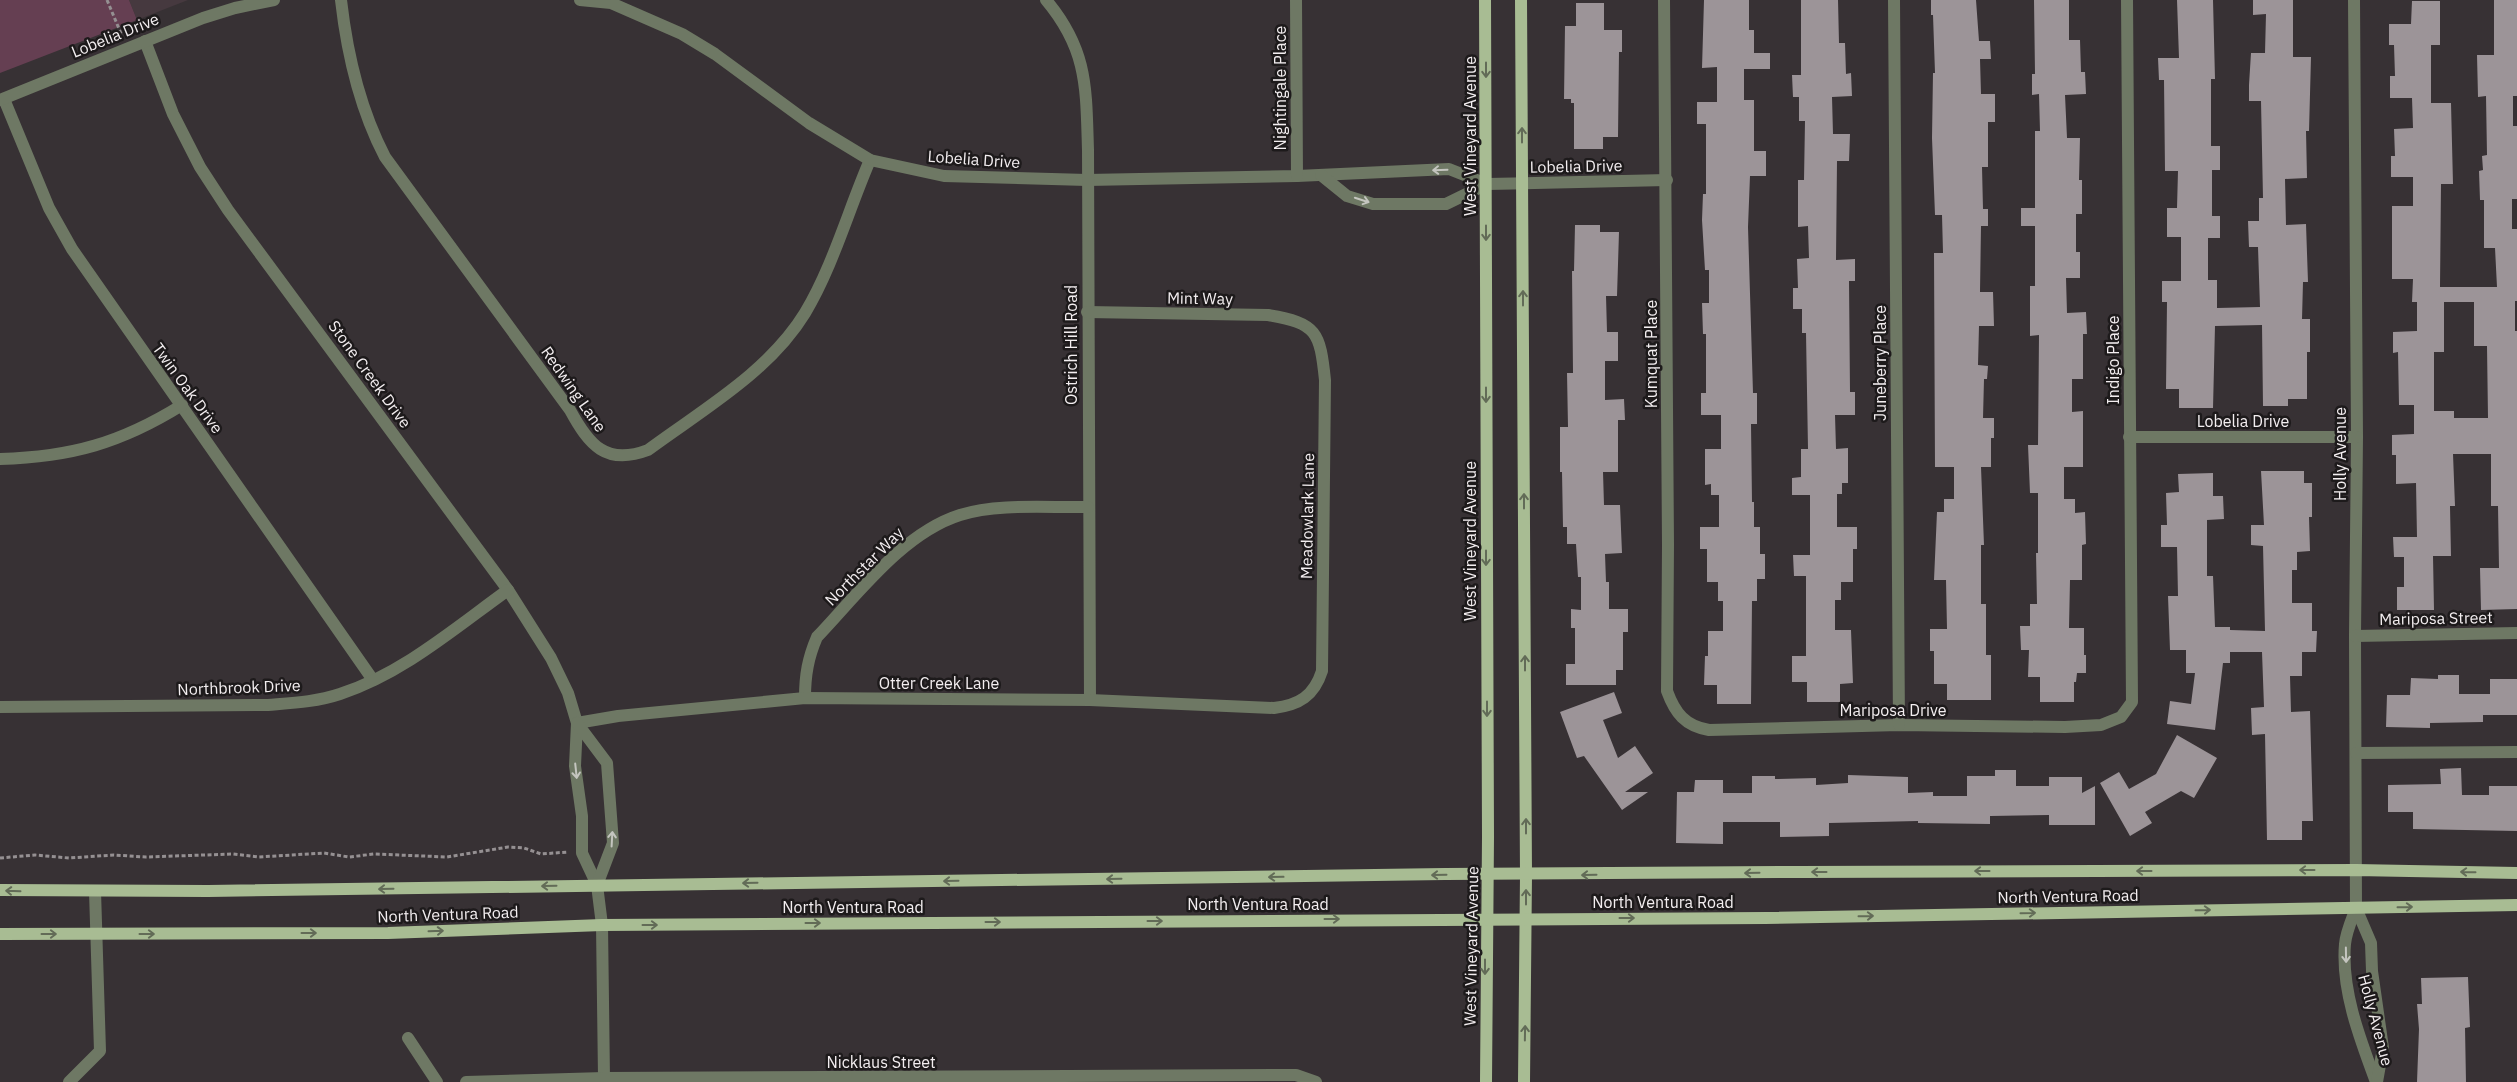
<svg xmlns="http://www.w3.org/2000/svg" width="2517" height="1082" font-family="'IBM Plex Sans',sans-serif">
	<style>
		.built { fill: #46393f }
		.green { fill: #653f52 }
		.building { fill: #9c9498; fill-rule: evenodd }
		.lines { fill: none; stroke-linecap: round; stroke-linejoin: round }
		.path { stroke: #959092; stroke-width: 3; stroke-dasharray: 4 2.5; stroke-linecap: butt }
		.minor { stroke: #6e7864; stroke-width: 12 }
		.major { stroke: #a8bc93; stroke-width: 12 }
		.oneway { stroke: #626b57 }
		.oneway2 { stroke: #c4c5bf }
		.labels { text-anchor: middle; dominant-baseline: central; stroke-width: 5; stroke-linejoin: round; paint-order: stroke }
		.street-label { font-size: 16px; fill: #f3eef0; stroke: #1d1a1b }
	</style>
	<rect width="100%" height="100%" fill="#373134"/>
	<polygon class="built" points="129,0 188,0 137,20"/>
	<polygon class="green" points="0,0 129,0 137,20 0,73"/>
	<g class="building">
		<polygon points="1704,0 1749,0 1749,30 1754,30 1754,53 1770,53 1770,69 1744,69 1744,100 1754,100 1754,151 1766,151 1766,176 1750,176 1748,227 1753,393 1757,393 1757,424 1751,424 1752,502 1754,502 1754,527 1760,527 1760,554 1765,554 1765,579 1757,579 1757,601 1752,601 1751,704 1717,704 1717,685 1704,685 1705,656 1708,656 1708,631 1723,631 1723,601 1718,601 1718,582 1707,582 1707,549 1700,549 1700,527 1719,527 1719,495 1711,495 1711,484 1705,485 1705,449 1721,449 1721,415 1701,415 1701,393 1706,393 1706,334 1703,334 1702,303 1709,303 1709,270 1705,270 1702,220 1703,194 1706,194 1706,124 1697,124 1697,102 1717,102 1717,67 1702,68"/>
		<polygon points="1801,0 1838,0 1839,43 1845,43 1846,74 1851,73 1852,96 1832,97 1833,134 1850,134 1849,161 1837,161 1836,260 1855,259 1855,281 1849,281 1850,392 1855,392 1855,415 1835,415 1836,449 1848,448 1848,483 1842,483 1842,494 1837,494 1837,527 1857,527 1857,549 1853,549 1853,582 1841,582 1841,600 1835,600 1835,630 1851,630 1853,683 1840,684 1840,702 1807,702 1807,682 1792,682 1792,656 1806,656 1806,576 1794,576 1793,555 1810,555 1810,495 1792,495 1792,478 1801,477 1801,449 1808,449 1806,333 1802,333 1802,309 1793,309 1793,288 1798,288 1797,259 1809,258 1808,226 1798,227 1798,180 1804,180 1805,121 1799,121 1799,97 1793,97 1792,75 1801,75"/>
		<polygon points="1931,0 1976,0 1979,41 1990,41 1991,59 1980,59 1981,94 1995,94 1995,122 1988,122 1988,167 1982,167 1983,209 1988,209 1988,226 1981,226 1980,292 1993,292 1994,326 1979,326 1978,365 1988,366 1987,379 1984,379 1983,418 1994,418 1994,438 1991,438 1991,467 1981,467 1984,545 1981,545 1981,604 1986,604 1986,655 1991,655 1991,700 1947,700 1947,684 1934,684 1934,651 1930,651 1930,629 1947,629 1946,580 1934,580 1937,512 1944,512 1944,499 1954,499 1954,467 1935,467 1934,253 1943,253 1942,215 1935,215 1932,138 1933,73 1935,73 1933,15 1931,15"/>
		<polygon points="2034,0 2069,0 2069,40 2080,40 2081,72 2085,72 2086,94 2065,95 2067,138 2080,138 2079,180 2082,180 2082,214 2076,214 2076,252 2080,252 2080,278 2066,278 2067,313 2086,312 2087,334 2083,334 2083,379 2072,379 2072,412 2083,411 2083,467 2064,467 2064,499 2075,499 2075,513 2085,512 2086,544 2082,545 2082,580 2070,580 2069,628 2084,628 2084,655 2086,655 2086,673 2077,673 2076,682 2074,682 2074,702 2040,702 2040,677 2028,677 2029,650 2021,650 2020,626 2030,626 2030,604 2037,604 2036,553 2038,553 2038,493 2030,493 2028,445 2038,445 2039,335 2030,336 2030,286 2035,286 2035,226 2021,226 2021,208 2035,208 2035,131 2040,131 2039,94 2032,95 2032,74 2035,74"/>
		<polygon points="2177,0 2213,0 2215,79 2211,79 2211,146 2220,146 2220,170 2212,170 2212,216 2220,216 2220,238 2208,238 2208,280 2217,280 2217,308 2260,307 2258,247 2249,247 2248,221 2259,221 2259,198 2263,198 2261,101 2249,101 2249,85 2251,53 2265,53 2266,14 2253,15 2253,0 2293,0 2293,57 2311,57 2309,131 2306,131 2307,178 2285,179 2286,225 2306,224 2308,282 2303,282 2302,319 2310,319 2310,352 2307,352 2307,399 2288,399 2288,406 2263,406 2262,325 2215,326 2213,408 2179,408 2179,389 2166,389 2167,302 2162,302 2162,281 2181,281 2181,237 2167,237 2167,208 2177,208 2178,171 2165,171 2164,80 2159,80 2158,58 2179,58"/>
		<path d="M 2494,0 L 2517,0 L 2517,96 L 2513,96 L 2513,126 L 2517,126 L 2517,199 L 2512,199 L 2512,229 L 2517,229 L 2517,301 L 2515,301 L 2515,331 L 2517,331 L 2517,609 L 2481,610 L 2480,568 L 2499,568 L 2498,506 L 2491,506 L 2491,454 L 2453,454 L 2455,506 L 2450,506 L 2451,556 L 2433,556 L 2434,610 L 2397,610 L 2397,587 L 2404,587 L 2404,557 L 2394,557 L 2393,537 L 2417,537 L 2416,483 L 2396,484 L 2396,455 L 2392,455 L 2392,435 L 2414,434 L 2414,405 L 2399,405 L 2398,352 L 2393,353 L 2393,332 L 2417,331 L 2417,302 L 2412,302 L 2413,279 L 2392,279 L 2392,206 L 2413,206 L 2413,177 L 2391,177 L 2391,156 L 2395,156 L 2394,129 L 2413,128 L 2412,98 L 2390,98 L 2390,76 L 2395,76 L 2394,45 L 2389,45 L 2389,24 L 2411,24 L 2412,1 L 2440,1 L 2440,45 L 2431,45 L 2431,103 L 2451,103 L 2453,184 L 2441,184 L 2440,287 L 2497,287 L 2495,248 L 2484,248 L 2484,200 L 2480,200 L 2479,171 L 2483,170 L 2482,156 L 2487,155 L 2486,96 L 2478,97 L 2477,55 L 2494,55 ZM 2444,302 L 2474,302 L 2474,346 L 2487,346 L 2488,418 L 2454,418 L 2454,411 L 2434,411 L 2434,352 L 2444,352 Z"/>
		<polygon points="1576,3 1604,3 1604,30 1622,30 1622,52 1619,52 1618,137 1603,137 1603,149 1574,149 1574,103 1571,103 1571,99 1564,99 1565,26 1576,26"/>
		<polygon points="1575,225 1600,225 1600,232 1619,232 1617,296 1606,296 1607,332 1618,332 1618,361 1605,361 1605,400 1624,399 1625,420 1618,420 1618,472 1603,472 1604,505 1620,505 1622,553 1605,554 1606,582 1609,582 1609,609 1628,609 1628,632 1623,632 1623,670 1616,670 1616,685 1566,685 1566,664 1575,664 1575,628 1571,628 1571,609 1581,610 1581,577 1578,577 1576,544 1567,544 1567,527 1563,527 1562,472 1560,472 1560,427 1568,427 1567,373 1573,373 1572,271 1574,271"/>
		<polygon points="2261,471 2304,471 2304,483 2312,483 2312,517 2309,517 2310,551 2297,552 2297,570 2292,570 2292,603 2312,603 2312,631 2317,631 2316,652 2302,652 2302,676 2290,676 2291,712 2310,711 2313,821 2302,821 2302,840 2267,840 2265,734 2252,735 2251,708 2264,707 2262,652 2230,652 2230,663 2223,663 2215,730 2167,724 2170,701 2191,704 2195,673 2186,673 2186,650 2170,650 2168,596 2178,596 2177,547 2161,547 2161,525 2167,525 2166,493 2179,492 2178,474 2213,473 2213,496 2223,496 2224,519 2207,520 2207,576 2213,576 2215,627 2230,627 2230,630 2265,631 2263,546 2251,545 2251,525 2264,525"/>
		<polygon points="2438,675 2459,675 2459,694 2490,694 2490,679 2517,679 2517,715 2483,715 2483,722 2430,723 2430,728 2386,727 2387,695 2410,695 2411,678 2438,679"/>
		<polygon points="1614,692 1622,713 1603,720 1618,758 1635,746 1653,773 1625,792 1648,792 1622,810 1584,756 1577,758 1560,712"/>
		<polygon points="2177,735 2217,758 2194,798 2181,791 2145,812 2152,823 2130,836 2100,783 2119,772 2129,789 2156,774"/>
		<polygon points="2461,768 2462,795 2489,795 2489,786 2517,786 2517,831 2413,829 2413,812 2388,812 2388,785 2441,784 2440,769"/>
		<polygon points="1995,770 2016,770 2016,786 2049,786 2049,777 2082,777 2082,793 2095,786 2095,825 2049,825 2049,815 1990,816 1990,824 1918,823 1918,821 1829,823 1829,836 1780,837 1780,822 1723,822 1723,844 1676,843 1677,792 1694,792 1695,780 1723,780 1723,793 1752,793 1752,776 1775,776 1775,779 1816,778 1816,785 1848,783 1848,775 1908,777 1908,793 1933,792 1933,796 1967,796 1967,776 1995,776"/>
		<polygon points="2468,977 2470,1027 2465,1028 2466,1082 2417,1082 2419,1029 2417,1004 2422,1004 2421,978"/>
	</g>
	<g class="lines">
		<g class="path">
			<polyline points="107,0 122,36"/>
			<polyline points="0,858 35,855 69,858 114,855 146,857 233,854 259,857 324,853 349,857 374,854 447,857 508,847 524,848 541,854 568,852"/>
		</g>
		<g class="minor">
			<path d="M 341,0 C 347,53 360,109 385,157 L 570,410 C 589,445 606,466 648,450 C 702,410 769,372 805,313 C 833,266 848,211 870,160"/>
			<polyline points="580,0 611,3 682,34 715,54 809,123 870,160 944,176 1087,180 1297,176 1449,169 1487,184 1667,180"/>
			<path d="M 1046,0 C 1088,50 1086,88 1088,150 L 1090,700"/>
			<polyline points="1296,0 1297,176"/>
			<path d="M 1664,0 L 1668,545 L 1667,691 C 1675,713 1685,726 1709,730 L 1899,725 L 2065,727 L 2101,725 L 2121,717 L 2132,702 L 2127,0"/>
			<polyline points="1894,0 1899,725"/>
			<path d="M 2354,0 L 2357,437 L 2355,636 L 2356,908 C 2352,919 2346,932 2345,944 C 2341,990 2360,1039 2376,1082"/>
			<polyline points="145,41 173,114 200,167 228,210 508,590 551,658 568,693 577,723 575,766 582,816 582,853 597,885 602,925 604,1078"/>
			<polyline points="4,99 49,208 72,249 373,680"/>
			<polyline points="0,100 203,18 235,8 274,0"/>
			<polyline points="1321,175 1347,196 1373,204 1446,204 1487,184"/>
			<polyline points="2129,437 2357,437"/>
			<path d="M 0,459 C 71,457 121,443 182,405"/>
			<polyline points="2355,636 2517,633"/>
			<path d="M 805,698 C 805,675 808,658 817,637 C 858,594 903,533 960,515 C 998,503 1049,508 1088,507"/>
			<path d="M 0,707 L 268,705 C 292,703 316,702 340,694 C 402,674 455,628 508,590"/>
			<path d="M 577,723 L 618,716 L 805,698 L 1090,700 L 1274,708 C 1299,705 1314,696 1322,671 L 1325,380 C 1320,332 1317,323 1268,315 L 1087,312"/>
			<polyline points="577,723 607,763 613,843 597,885"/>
			<polyline points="2356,753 2517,752"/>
			<polyline points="2356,908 2371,943 2372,971 2383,1048 2377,1082"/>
			<polyline points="408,1038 437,1082"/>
			<polyline points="69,1082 100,1051 95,891"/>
			<polyline points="466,1082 604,1078 1296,1075 1316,1082"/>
		</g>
		<g class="major">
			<polyline points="1485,0 1488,837 1486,1082"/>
			<polyline points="1521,0 1526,875 1524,1082"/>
			<polyline points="0,890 208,891 1445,874 1800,872 2356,870 2517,873"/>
			<polyline points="0,934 388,933 602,925 1765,918 2517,905"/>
		</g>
	</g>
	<defs><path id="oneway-shaft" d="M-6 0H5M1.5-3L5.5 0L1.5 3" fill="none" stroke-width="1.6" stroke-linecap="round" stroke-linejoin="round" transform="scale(1.25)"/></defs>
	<g class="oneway">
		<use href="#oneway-shaft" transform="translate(1486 70) rotate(90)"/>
		<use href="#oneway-shaft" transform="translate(1522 135) rotate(-90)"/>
		<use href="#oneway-shaft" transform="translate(1486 233) rotate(90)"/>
		<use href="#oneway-shaft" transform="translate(1523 298) rotate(-90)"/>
		<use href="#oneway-shaft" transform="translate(1486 395) rotate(90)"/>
		<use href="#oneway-shaft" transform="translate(1524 501) rotate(-90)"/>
		<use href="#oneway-shaft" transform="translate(1486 558) rotate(90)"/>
		<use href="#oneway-shaft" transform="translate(1525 663) rotate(-90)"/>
		<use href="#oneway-shaft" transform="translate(1487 709) rotate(90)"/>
		<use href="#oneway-shaft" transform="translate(1526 826) rotate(-90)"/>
		<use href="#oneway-shaft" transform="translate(2307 870) rotate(180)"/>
		<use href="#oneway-shaft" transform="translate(1982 871) rotate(180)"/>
		<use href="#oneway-shaft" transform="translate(2144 871) rotate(180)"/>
		<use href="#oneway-shaft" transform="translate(1819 872) rotate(180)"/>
		<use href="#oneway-shaft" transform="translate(2468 872) rotate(-179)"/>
		<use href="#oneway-shaft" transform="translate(1752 873) rotate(179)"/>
		<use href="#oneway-shaft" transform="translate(1439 875) rotate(179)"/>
		<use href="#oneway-shaft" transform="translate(1589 875) rotate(179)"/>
		<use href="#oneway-shaft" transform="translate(1276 877) rotate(179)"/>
		<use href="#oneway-shaft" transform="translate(1114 879) rotate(179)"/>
		<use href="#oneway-shaft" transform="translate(951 881) rotate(179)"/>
		<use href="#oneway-shaft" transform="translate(750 883) rotate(179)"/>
		<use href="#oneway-shaft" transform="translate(549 886) rotate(179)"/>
		<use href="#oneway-shaft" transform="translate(386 889) rotate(179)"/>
		<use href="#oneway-shaft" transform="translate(13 891) rotate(-178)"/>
		<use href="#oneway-shaft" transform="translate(1526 897) rotate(-90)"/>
		<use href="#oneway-shaft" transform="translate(2405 907) rotate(-1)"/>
		<use href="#oneway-shaft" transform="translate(2203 910) rotate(-1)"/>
		<use href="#oneway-shaft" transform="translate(2028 913) rotate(-1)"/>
		<use href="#oneway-shaft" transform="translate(1866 916) rotate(-1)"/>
		<use href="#oneway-shaft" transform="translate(1627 918)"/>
		<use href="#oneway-shaft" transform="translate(1332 919)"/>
		<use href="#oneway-shaft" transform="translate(1155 921)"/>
		<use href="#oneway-shaft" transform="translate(993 922)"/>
		<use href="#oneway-shaft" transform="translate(813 923)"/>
		<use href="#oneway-shaft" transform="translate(650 925)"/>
		<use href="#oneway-shaft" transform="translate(436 931) rotate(-2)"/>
		<use href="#oneway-shaft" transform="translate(309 933)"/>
		<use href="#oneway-shaft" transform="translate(49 934)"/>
		<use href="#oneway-shaft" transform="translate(147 934)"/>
		<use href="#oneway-shaft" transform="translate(1485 967) rotate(90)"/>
		<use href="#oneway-shaft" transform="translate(1525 1033) rotate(-89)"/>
	</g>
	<g class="oneway2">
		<use href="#oneway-shaft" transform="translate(1440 170) rotate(178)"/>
		<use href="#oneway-shaft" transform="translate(1362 200) rotate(18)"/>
		<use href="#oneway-shaft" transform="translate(576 771) rotate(84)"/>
		<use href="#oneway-shaft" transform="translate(612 839) rotate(-87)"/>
		<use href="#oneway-shaft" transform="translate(2346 955) rotate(89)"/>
	</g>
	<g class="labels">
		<g class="street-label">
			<text transform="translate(115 35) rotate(-22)">Lobelia Drive</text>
			<text transform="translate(1280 88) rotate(-90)">Nightingale Place</text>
			<text transform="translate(1470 136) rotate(-90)">West Vineyard Avenue</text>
			<text transform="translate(974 159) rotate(4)">Lobelia Drive</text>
			<text transform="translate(1576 166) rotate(-1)">Lobelia Drive</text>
			<text transform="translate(1200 298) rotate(1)">Mint Way</text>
			<text transform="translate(1071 345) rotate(-90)">Ostrich Hill Road</text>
			<text transform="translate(1651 354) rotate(-90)">Kumquat Place</text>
			<text transform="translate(2113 360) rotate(-90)">Indigo Place</text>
			<text transform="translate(1880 363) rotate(-90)">Juneberry Place</text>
			<text transform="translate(370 374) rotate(54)">Stone Creek Drive</text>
			<text transform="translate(188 388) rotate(54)">Twin Oak Drive</text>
			<text transform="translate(574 389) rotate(55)">Redwing Lane</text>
			<text x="2243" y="421">Lobelia Drive</text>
			<text transform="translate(2340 454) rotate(-90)">Holly Avenue</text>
			<text transform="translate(1307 516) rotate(-89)">Meadowlark Lane</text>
			<text transform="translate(1470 541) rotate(-90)">West Vineyard Avenue</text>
			<text transform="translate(864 566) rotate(-45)">Northstar Way</text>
			<text transform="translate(2436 618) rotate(-1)">Mariposa Street</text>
			<text x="939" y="683">Otter Creek Lane</text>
			<text transform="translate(239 687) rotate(-2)">Northbrook Drive</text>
			<text x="1893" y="710">Mariposa Drive</text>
			<text transform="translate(2068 896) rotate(-1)">North Ventura Road</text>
			<text x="1663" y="902">North Ventura Road</text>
			<text x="1258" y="904">North Ventura Road</text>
			<text x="853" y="907">North Ventura Road</text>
			<text transform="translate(448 914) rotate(-2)">North Ventura Road</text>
			<text transform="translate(1471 946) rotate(-89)">West Vineyard Avenue</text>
			<text transform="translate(2376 1020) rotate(75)">Holly Avenue</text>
			<text x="881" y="1062">Nicklaus Street</text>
		</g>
	</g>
</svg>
